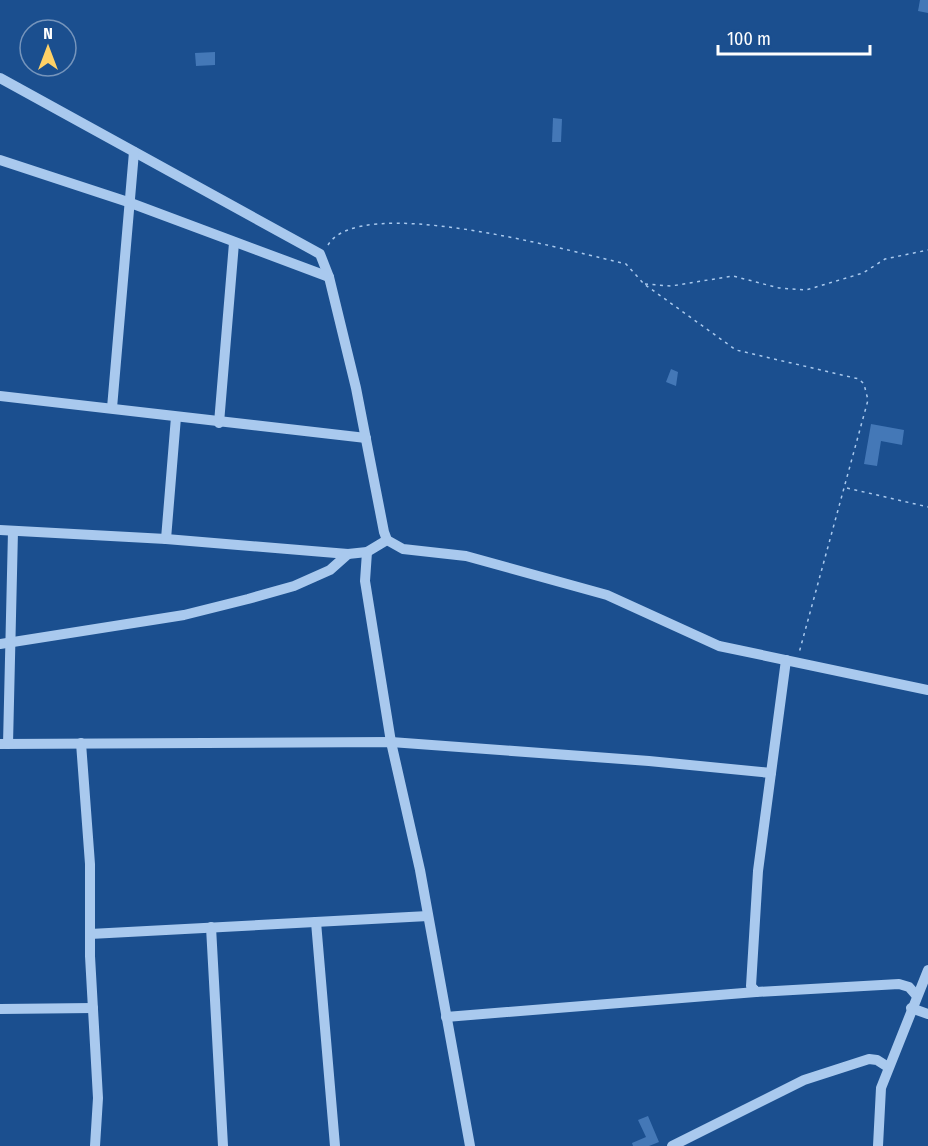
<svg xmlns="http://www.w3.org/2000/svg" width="928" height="1146" font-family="'Fira Sans Condensed',sans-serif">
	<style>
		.building { fill: #4478b7 }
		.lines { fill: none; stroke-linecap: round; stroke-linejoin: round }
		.path { stroke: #a9c9ee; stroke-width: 1.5; stroke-dasharray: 3 4.5; stroke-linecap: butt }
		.minor { stroke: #a9c9ee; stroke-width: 10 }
	</style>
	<rect width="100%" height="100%" fill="#1b4f8f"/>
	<g class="building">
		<polygon points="920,0 928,0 928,13 918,11"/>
		<polygon points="215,52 215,65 196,66 195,53"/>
		<polygon points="553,118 562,119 561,142 552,142"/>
		<polygon points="671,369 678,372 676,386 666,382"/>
		<polygon points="871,424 904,430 902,445 881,441 877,466 864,464"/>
		<polygon points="648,1116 659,1142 649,1146 633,1146 632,1143 646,1137 638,1120"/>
	</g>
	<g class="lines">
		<g class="path">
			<path d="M 328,245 C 359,193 562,249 614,261 L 626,264 L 644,284 L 736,350 L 859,379 L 864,384 L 868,400 L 799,653"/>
			<polyline points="645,284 671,286 733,276 779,288 806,290 863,273 885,259 928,250"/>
			<polyline points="847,488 928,507"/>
		</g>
		<g class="minor">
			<polyline points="0,78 320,254 329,277 356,388 384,532 387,540 403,549 466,556 607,595 719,646 928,690"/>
			<polyline points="0,160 128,202 329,277"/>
			<polyline points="0,396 366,438"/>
			<polyline points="112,408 134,152"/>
			<polyline points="219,423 234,243"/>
			<polyline points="0,530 166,539 348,554 367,552 387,540"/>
			<polyline points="166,539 176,417"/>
			<polyline points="367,552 365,581 391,742 420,870 470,1146"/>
			<polyline points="0,644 184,615 248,599 294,586 330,570 348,554"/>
			<polyline points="786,660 758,871 751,986 756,992 899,984 909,987 916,995"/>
			<polyline points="81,743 90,864 90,956 98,1098 95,1146"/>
			<polyline points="0,744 391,742 649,761 771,773"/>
			<polyline points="8,744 13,531"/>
			<polyline points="316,922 335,1146"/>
			<polyline points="211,927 223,1146"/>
			<polyline points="90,934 428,916"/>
			<polyline points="911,1008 928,1014"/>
			<polyline points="0,1009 93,1008"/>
			<polyline points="446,1017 756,992"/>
			<polyline points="672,1146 804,1080 869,1059 877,1060 888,1067"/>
			<polyline points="878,1146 881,1088 928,970"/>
		</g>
	</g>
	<g transform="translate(48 48)"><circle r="28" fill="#1b4f8f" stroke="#7695bc" stroke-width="1.5"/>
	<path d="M0-4.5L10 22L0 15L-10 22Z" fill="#ffd166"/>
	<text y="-9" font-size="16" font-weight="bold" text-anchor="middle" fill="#ffffff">N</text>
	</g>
	<path d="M718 45v9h152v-9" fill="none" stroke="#ffffff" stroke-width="3"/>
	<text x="727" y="45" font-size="18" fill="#ffffff" stroke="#1b4f8f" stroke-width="4.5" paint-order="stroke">100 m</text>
</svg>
